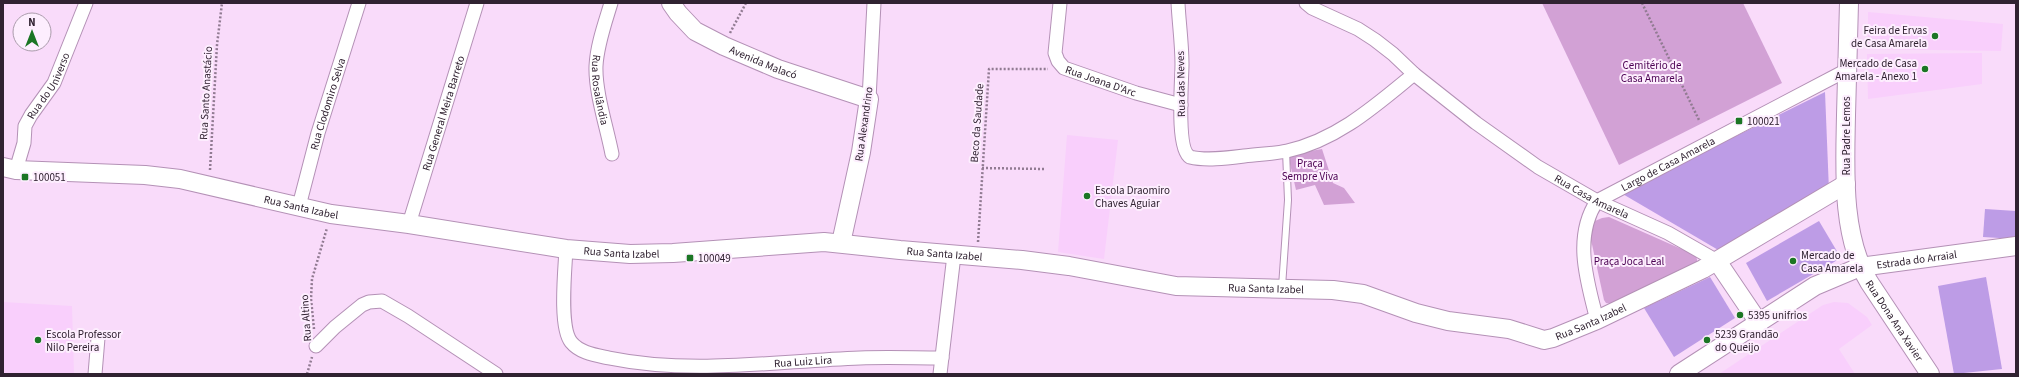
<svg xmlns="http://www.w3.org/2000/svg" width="2019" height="377" font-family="'Source Sans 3',sans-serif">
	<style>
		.built { fill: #f9cffc }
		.green { fill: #d2a1d5 }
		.building { fill: #bd9ce6 }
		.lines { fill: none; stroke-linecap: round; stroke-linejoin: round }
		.lane-casing { stroke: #b491b6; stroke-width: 8 }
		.street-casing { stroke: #b491b6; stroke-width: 15 }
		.secondary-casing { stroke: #b491b6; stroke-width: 20 }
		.path { stroke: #917b92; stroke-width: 2.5; stroke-dasharray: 2 2; stroke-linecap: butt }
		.lane { stroke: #fff; stroke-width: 6 }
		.street { stroke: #fff; stroke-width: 13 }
		.secondary { stroke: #fff; stroke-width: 18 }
		.poi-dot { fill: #1b7624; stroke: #fdeefe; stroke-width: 1.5 }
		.labels { text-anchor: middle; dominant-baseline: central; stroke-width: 4; stroke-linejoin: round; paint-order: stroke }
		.poi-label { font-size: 11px; fill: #302231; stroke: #fdeefe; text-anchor: start }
		.street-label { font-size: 11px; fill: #302231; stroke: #fdeefe }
		.park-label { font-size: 11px; fill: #4b0052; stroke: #fdeefe }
	</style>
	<rect width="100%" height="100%" fill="#f9dbfa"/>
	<g class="built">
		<polygon points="1868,12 2003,24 2001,51 1868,49"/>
		<polygon points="1982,53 1982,84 1868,99 1867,54"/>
		<polygon points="1067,135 1118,140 1104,259 1058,252"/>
		<polygon points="3,302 72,306 74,374 3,374"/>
		<polygon points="1834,302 1848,303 1867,317 1872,325 1839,349 1855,374 1719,374 1823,305"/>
	</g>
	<g class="green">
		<polygon points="1542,3 1743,3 1782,83 1619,165"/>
		<polygon points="1322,149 1333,183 1344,188 1355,203 1324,205 1315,185 1296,190 1288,155"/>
		<polygon points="1609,217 1695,255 1697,259 1697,262 1612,304 1606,303 1604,300 1590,235 1595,221 1602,218"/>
	</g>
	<g class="building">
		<polygon points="1825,92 1829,191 1720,251 1621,193"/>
		<polygon points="1985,209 2016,211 2016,239 1983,237"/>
		<polygon points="1819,221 1841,258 1767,301 1746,263"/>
		<polygon points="1710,277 1735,318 1674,357 1644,308"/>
		<polygon points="1986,277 2002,369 1954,374 1938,286"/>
	</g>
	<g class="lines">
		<defs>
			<polyline id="lane" points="1282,287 1288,200 1286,151"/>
			<g id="street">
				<path id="s1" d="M 611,3 C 605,23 597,45 596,66 C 595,92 607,128 612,154"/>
				<path id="s2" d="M 1060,3 L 1055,53 L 1058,61 L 1064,68 L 1136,93 L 1181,105"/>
				<path d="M 1178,3 C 1179,23 1182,44 1182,64 C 1182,80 1176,149 1190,157 C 1206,161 1228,158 1244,156 C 1258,154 1273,154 1287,151 C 1337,140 1375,106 1414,74"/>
				<path id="s3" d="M 1306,3 L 1312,8 L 1358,29 L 1375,40 L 1393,54 L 1414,74 L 1476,123 L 1538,167 L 1597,201 L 1668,233 L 1717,261"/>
				<polyline points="869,99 874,3"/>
				<path id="s4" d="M 16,170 L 24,143 L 25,126 L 31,115 L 54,83 L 86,3"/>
				<path id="s5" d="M 299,206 L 318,133 L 359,3"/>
				<path id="s6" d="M 409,224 L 477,3"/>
				<path id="s7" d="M 566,249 C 565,270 559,327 571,342 C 580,353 595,355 609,358 C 692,375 776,361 860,358 C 887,357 914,358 942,358"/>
				<path id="s8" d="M 1597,320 C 1587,281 1573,237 1597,201 L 1847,70"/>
				<polyline points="316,346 335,327 362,305 369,302 382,301 408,316 496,374"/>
				<polyline points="95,374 98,338"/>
				<polyline points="940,374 954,255"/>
			</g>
			<g id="secondary">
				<path id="s9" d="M 671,3 L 678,13 L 695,31 L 724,46 L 778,69 L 869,99 L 861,152 L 841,243"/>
				<path id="s10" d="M 1849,3 C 1848,40 1847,78 1846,115 C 1845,169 1841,235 1869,282 L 1930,374"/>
				<path id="s11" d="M 3,167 L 16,170 L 145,175 L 180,179 L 331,214 L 409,224 L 566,249 L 630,254 L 673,253 L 824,242 L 900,250 L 1022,260 L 1069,266 L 1176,286 L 1333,290 L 1363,294 L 1416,313 L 1448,321 L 1509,329 L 1544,340 L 1553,338 L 1597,320 L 1703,269 L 1846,184"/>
				<polyline points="1717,261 1759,323"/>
				<path id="s12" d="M 1679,374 L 1815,286 L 1860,267 L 2016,246"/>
			</g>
		</defs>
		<use href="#lane" class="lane-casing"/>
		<use href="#street" class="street-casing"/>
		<use href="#secondary" class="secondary-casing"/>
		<g class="path">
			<polyline points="1642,3 1699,120"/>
			<polyline points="730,33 746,3"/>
			<polyline points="982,168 1045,169"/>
			<polyline points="210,170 217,45 222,3"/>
			<polyline points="978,242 989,69 1048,69"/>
			<polyline points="314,329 311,299 312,279 327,228"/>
			<polyline points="307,374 312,357"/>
		</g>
		<use href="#lane" class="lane"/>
		<use href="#street" class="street"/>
		<use href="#secondary" class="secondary"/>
	</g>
	<g class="poi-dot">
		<circle cx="1935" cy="36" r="4"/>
		<circle cx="1925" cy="69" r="4"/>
		<rect x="1735" y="117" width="8" height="8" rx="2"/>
		<rect x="21" y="173" width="8" height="8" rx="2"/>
		<circle cx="1087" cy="196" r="4"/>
		<rect x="686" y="254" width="8" height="8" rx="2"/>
		<circle cx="1793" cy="261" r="4"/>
		<circle cx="1740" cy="315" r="4"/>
		<circle cx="38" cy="340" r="4"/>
		<circle cx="1707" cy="340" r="4"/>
	</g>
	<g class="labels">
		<g class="poi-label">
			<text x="1927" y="30" text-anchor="end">Feira de Ervas<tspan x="1927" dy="13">de Casa Amarela</tspan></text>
			<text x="1917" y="63" text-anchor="end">Mercado de Casa<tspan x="1917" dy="13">Amarela - Anexo 1</tspan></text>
			<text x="1747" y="121">100021</text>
			<text x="33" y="177">100051</text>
			<text x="1095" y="190">Escola Draomiro<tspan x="1095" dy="13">Chaves Aguiar</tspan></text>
			<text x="1801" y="255">Mercado de<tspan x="1801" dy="13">Casa Amarela</tspan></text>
			<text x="698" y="258">100049</text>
			<text x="1748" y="315">5395 unifrios</text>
			<text x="46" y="334">Escola Professor<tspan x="46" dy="13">Nilo Pereira</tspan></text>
			<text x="1715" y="334">5239 Grandão<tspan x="1715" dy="13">do Queijo</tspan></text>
		</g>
		<g class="street-label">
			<text stroke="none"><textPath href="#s9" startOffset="112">Avenida Malacó</textPath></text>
			<text stroke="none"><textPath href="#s2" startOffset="107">Rua Joana D'Arc</textPath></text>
			<text transform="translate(1181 84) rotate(-91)">Rua das Neves</text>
			<text stroke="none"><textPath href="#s4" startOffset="92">Rua do Universo</textPath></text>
			<text stroke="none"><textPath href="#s1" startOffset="89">Rua Rosalândia</textPath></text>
			<text transform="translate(206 93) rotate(-87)">Rua Santo Anastácio</text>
			<text stroke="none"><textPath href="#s5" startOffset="106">Rua Clodomiro Selva</textPath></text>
			<text stroke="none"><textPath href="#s6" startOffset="116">Rua General Meira Barreto</textPath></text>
			<text transform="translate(977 123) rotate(-86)">Beco da Saudade</text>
			<text transform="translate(864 124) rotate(-82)">Rua Alexandrino</text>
			<text transform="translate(1846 136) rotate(-90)">Rua Padre Lemos</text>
			<text stroke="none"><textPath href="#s8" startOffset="203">Largo de Casa Amarela</textPath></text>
			<text stroke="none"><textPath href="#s3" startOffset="347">Rua Casa Amarela</textPath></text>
			<text stroke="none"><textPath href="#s11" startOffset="302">Rua Santa Izabel</textPath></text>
			<text stroke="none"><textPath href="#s11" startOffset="626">Rua Santa Izabel</textPath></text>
			<text stroke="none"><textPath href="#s11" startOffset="950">Rua Santa Izabel</textPath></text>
			<text stroke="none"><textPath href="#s12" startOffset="268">Estrada do Arraial</textPath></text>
			<text stroke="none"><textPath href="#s11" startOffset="1274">Rua Santa Izabel</textPath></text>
			<text transform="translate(306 318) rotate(-94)">Rua Altino</text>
			<text stroke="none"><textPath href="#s11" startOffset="1609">Rua Santa Izabel</textPath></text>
			<text stroke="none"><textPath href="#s10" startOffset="329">Rua Dona Ana Xavier</textPath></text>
			<text stroke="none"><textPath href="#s7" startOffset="331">Rua Luiz Lira</textPath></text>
		</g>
		<g class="park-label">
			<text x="1652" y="65">Cemitério de<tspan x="1652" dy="13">Casa Amarela</tspan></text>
			<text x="1310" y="163">Praça<tspan x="1310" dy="13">Sempre Viva</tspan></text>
			<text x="1629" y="261">Praça Joca Leal</text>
		</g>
	</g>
	<rect width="2019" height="377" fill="none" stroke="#302231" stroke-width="8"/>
	<g transform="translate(32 32)"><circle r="19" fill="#fdeefe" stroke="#ab9cac"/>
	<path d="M0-3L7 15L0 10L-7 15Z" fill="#1b7624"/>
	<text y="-6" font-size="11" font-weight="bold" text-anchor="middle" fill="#302231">N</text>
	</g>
</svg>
